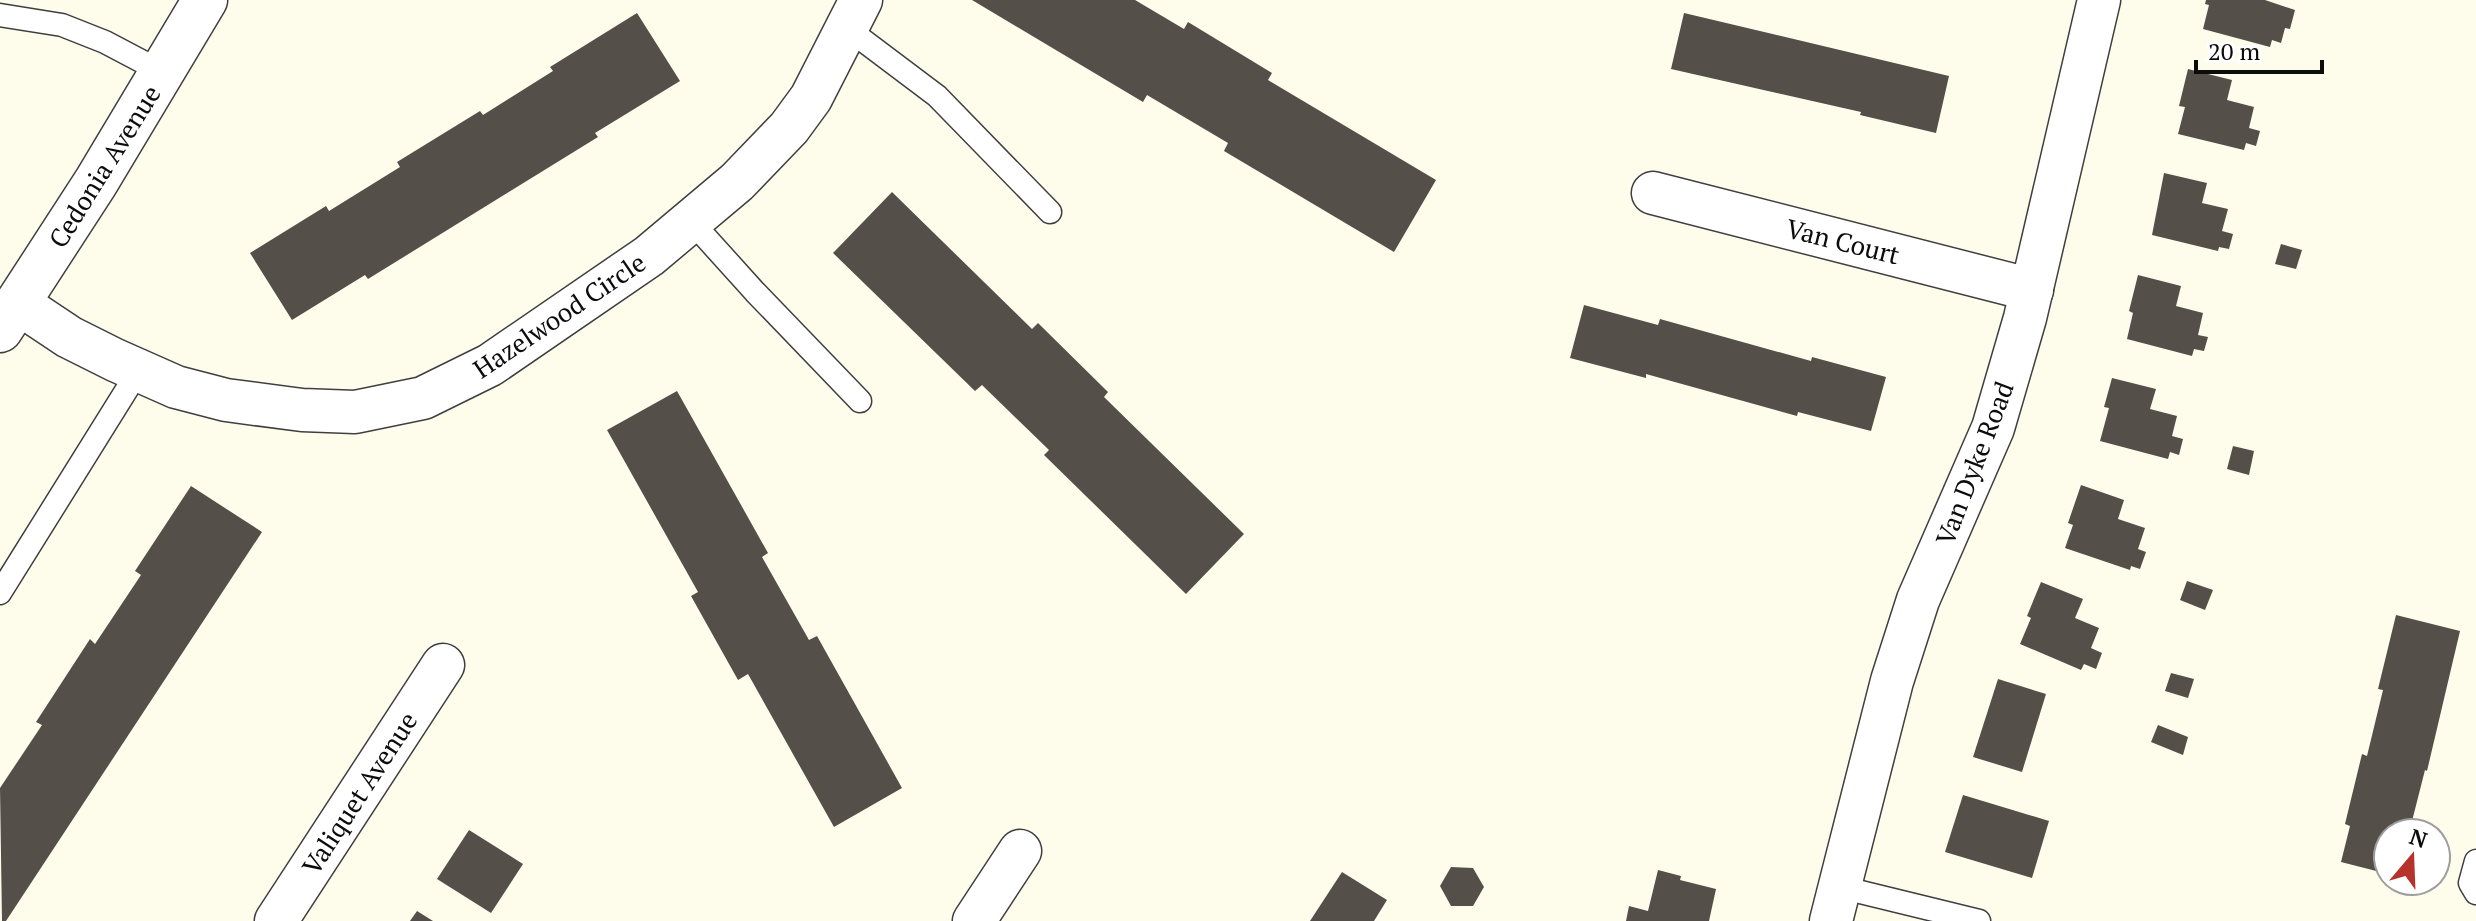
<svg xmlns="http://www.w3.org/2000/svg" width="2476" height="921" font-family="'PT Serif',serif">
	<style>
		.building { fill: #544f49 }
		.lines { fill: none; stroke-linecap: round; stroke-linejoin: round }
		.service-casing { stroke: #3f3f3f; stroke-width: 25 }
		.minor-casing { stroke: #3f3f3f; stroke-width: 45 }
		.tertiary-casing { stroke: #3f3f3f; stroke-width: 47 }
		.service { stroke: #fff; stroke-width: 22 }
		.minor { stroke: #fff; stroke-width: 42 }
		.tertiary { stroke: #fff; stroke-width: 44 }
		.labels { text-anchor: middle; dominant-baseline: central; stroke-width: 8; stroke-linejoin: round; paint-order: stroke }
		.street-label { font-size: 26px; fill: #0c0c0c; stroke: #fff }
	</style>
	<rect width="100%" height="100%" fill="#fefdec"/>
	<g class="building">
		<polygon points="972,0 1135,0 1184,29 1188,22 1272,73 1268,80 1436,180 1394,252 1224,151 1228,143 1147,95 1143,102"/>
		<polygon points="2206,0 2265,0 2295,10 2290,29 2285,28 2281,43 2272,40 2270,47 2203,29 2209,5 2205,4"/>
		<polygon points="637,13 680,81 595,133 598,137 368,279 365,275 292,320 250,253 326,206 329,211 400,167 397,162 480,111 483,115 553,71 550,67"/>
		<polygon points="1684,13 1949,76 1936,133 1860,115 1861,112 1671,69"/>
		<polygon points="2188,69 2232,80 2227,100 2254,107 2249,128 2260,131 2256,146 2246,143 2244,150 2178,134 2185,107 2179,106"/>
		<polygon points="2164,173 2207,183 2202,203 2228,209 2222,231 2233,234 2229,249 2219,247 2218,251 2152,235"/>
		<polygon points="892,192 1032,329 1038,323 1108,392 1104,397 1244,534 1186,594 1044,455 1049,450 982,385 975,391 833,253"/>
		<polygon points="2281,244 2302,250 2296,269 2275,264"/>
		<polygon points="2138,275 2181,286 2176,306 2203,313 2198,335 2208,337 2204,351 2194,349 2192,356 2127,339 2133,313 2129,311"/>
		<polygon points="1584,305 1658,325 1660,319 1811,361 1812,357 1886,377 1871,431 1798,412 1797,416 1646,374 1646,378 1570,358"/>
		<polygon points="2112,378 2156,389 2150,409 2177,416 2172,436 2183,439 2179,455 2170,452 2168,459 2100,441 2109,408 2104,407"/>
		<polygon points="677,391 768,553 762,557 809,640 817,636 902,788 834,827 748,674 738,680 691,596 698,592 607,430"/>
		<polygon points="2233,446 2254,451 2249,475 2227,469"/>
		<polygon points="2081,485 2124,500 2118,519 2145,528 2138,549 2146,552 2140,569 2131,566 2130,570 2065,548 2073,525 2068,523"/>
		<polygon points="191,486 262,532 6,921 2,921 0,788 42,725 36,722 90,639 95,644 141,575 135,571"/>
		<polygon points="2187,581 2213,590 2205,610 2180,600"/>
		<polygon points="2041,582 2083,599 2075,618 2099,628 2091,648 2102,653 2096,669 2084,664 2081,670 2020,644 2031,618 2027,616"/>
		<polygon points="2396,615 2460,631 2427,771 2425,770 2409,833 2388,833 2388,874 2341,862 2350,826 2345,824 2362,754 2367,756 2383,690 2378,689"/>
		<polygon points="2171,673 2194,679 2188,698 2165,691"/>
		<polygon points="1998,679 2046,694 2022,772 1973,757"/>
		<polygon points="2158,725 2188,737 2183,755 2151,742"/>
		<polygon points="1963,795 2049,821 2032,878 1945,852"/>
		<polygon points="469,830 523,864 491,913 437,879"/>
		<polygon points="1451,867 1473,868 1484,887 1473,906 1451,906 1440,886"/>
		<polygon points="1658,870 1681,876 1680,880 1716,889 1709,921 1626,921 1629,906 1648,911"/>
		<polygon points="1342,872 1387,900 1374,921 1310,921"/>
		<polygon points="417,911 433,921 410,921"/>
	</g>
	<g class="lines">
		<defs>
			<g id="service">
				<polyline points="0,15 62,25 105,42 162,72"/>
				<polyline points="848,29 937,96 1050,212"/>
				<polyline points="691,221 755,292 860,401"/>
				<polyline points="0,593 139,370"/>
				<polyline points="2476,861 2470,883 2476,893"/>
				<polyline points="1840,887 1979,921"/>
			</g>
			<g id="minor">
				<polyline points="1653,193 2032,290"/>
				<polyline points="18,303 69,337 115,360 176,387 226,400 302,410 355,412 423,398 490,365 649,256 737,182 789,128 811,98 861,0"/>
				<polyline points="276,921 443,665"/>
				<polyline points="974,921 1020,851"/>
				<polyline points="1831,921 1892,681 1918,600 1993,428 2025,318 2099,0"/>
			</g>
			<polyline id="tertiary" points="0,330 96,182 205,0"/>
		</defs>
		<use href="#service" class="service-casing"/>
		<use href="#minor" class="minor-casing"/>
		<use href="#tertiary" class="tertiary-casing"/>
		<use href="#service" class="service"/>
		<use href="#minor" class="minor"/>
		<use href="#tertiary" class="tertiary"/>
	</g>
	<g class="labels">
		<g class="street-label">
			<text transform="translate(104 166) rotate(-58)">Cedonia Avenue</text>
			<text transform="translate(1843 241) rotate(14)">Van Court</text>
			<text transform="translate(559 315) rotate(-34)">Hazelwood Circle</text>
			<text transform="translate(1974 463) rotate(-69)">Van Dyke Road</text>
			<text transform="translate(359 793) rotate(-57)">Valiquet Avenue</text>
		</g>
	</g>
	<g transform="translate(2412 857) rotate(19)"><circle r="38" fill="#ffffff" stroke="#9e9e9e" stroke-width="2"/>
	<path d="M0-6L14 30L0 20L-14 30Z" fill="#b7322a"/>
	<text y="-12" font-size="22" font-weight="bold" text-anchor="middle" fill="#0c0c0c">N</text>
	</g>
	<path d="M2196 60v12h126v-12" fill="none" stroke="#0c0c0c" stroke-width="4"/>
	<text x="2208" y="60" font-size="24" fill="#0c0c0c" stroke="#ffffff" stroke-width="6" paint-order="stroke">20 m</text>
</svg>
